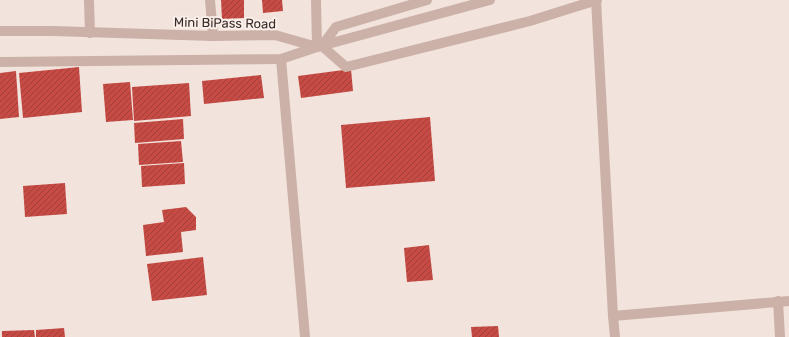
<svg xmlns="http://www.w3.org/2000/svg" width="789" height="337" font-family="Rubik,sans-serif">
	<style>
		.building { fill: url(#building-hatch) }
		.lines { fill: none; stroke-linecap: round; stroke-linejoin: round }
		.minor { stroke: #cbb1a8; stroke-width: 10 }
		.labels { text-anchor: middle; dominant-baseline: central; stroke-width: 4; stroke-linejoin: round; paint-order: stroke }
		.street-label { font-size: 13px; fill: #382a28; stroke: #faefe9 }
	</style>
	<defs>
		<pattern id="building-hatch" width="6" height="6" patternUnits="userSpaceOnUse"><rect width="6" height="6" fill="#c74b45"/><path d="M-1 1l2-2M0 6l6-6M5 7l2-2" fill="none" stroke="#a33f3a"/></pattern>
	</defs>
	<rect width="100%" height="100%" fill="#f2e4dc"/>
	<g class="building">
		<polygon points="221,0 244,0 244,18 222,19"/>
		<polygon points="262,0 282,0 283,11 263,13"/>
		<polygon points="79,67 82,112 23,118 19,73"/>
		<polygon points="351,69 353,91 301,98 298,76"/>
		<polygon points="16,71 19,117 0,119 0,73"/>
		<polygon points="261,75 264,98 204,104 202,81"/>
		<polygon points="130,82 133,120 106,122 103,84"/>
		<polygon points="189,83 191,116 134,121 132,87"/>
		<polygon points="430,117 435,181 346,188 341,125"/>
		<polygon points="183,119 184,139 135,143 134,123"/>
		<polygon points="181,141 183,162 139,165 138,144"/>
		<polygon points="184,163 185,184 142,187 141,166"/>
		<polygon points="65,183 67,214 25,217 23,186"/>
		<polygon points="186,207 196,217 196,230 181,232 183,252 146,256 143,225 164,222 162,210"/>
		<polygon points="429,245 433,280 407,282 404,248"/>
		<polygon points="203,257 207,295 152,301 147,264"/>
		<polygon points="498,326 499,337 472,337 471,327"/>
		<polygon points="64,328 65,337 36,337 36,330"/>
		<polygon points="34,330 35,337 2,337 2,331"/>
	</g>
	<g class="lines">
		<g class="minor">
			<polyline points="89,0 90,33"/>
			<polyline points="210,0 213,36"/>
			<polyline points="316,0 317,47"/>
			<polyline points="427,0 336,27 322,46 346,67 530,21 597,0"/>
			<polyline points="596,0 613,316 615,337"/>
			<polyline points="0,31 53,31 213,36 275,35 317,47"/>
			<polyline points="281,59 305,337"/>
			<polyline points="0,62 281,59 317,47 490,0"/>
			<polyline points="778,301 780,337"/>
			<polyline points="613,316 789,301"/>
		</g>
	</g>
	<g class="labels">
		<g class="street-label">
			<text transform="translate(225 23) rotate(1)">Mini BiPass Road</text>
		</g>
	</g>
</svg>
